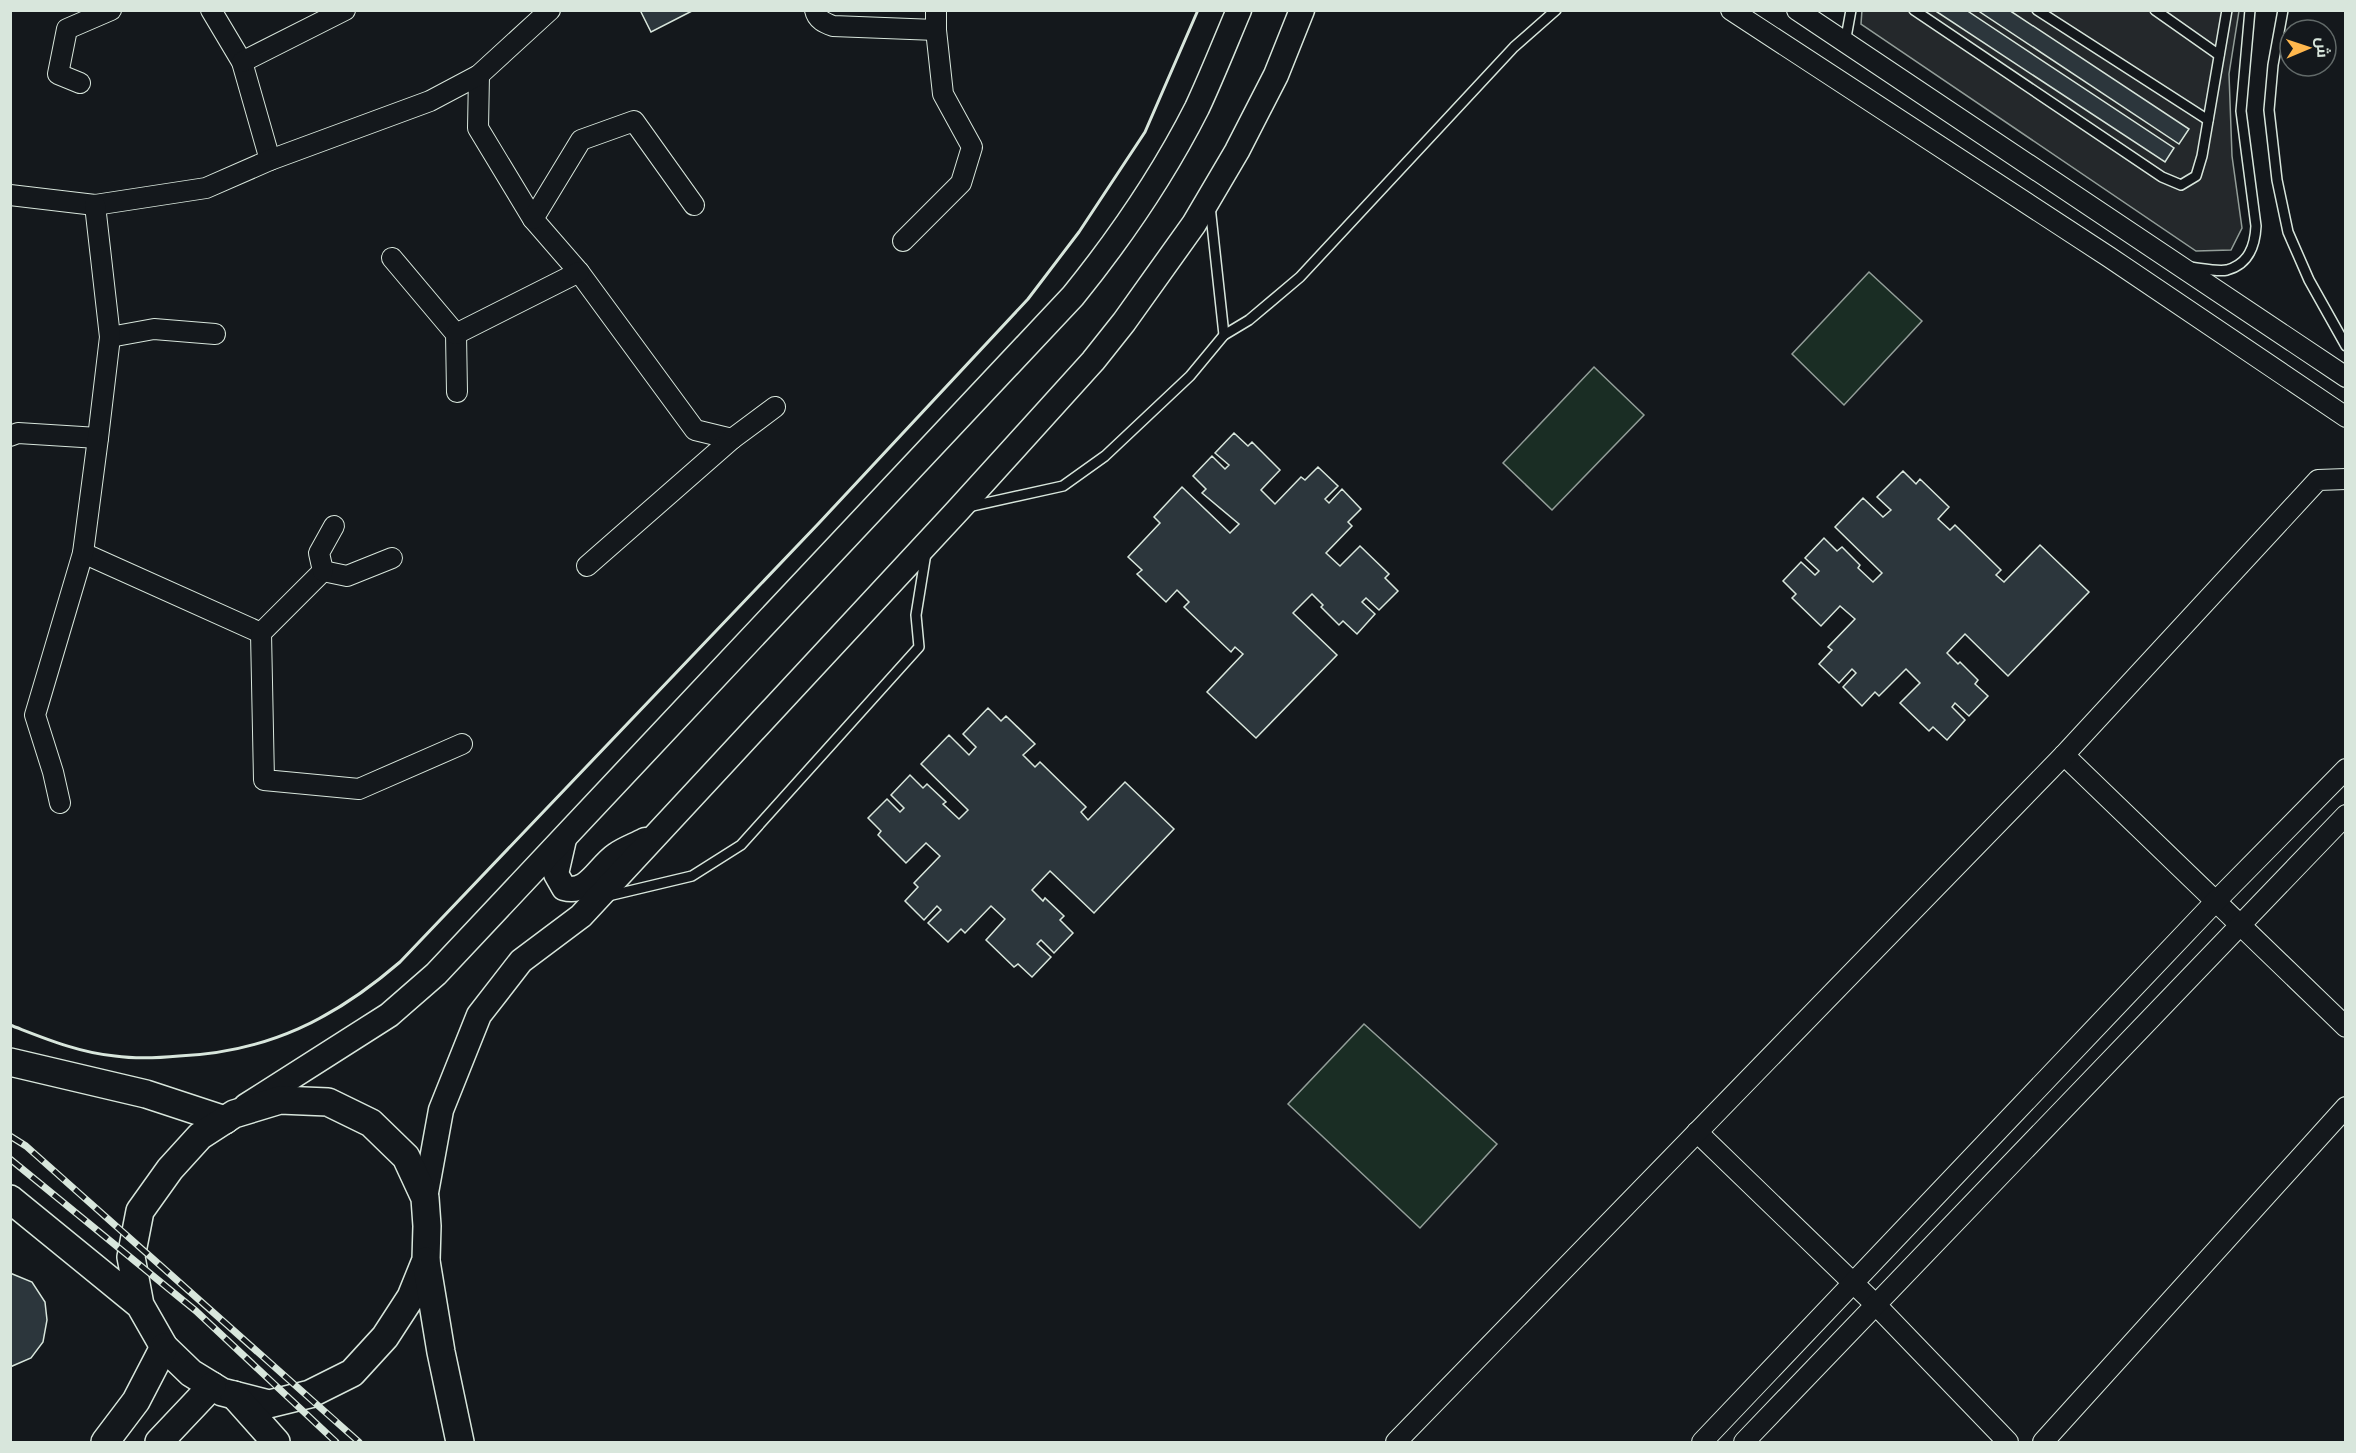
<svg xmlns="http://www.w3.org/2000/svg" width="2356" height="1453" font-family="'Titillium Web',Cairo,sans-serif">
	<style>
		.pitch { fill: #1a2d24; stroke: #939e99; stroke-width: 1.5 }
		.parking { fill: #24282b; stroke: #939e99; stroke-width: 1.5 }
		.building { fill: #2c363c; stroke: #d8e6dc; stroke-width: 1.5 }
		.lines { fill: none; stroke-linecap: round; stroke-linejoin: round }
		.service-casing { stroke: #d8e6dc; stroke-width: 12 }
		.minor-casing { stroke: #d8e6dc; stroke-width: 22 }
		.tertiary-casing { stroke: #d8e6dc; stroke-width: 27 }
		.secondary-casing { stroke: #d8e6dc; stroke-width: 30 }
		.service { stroke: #14181c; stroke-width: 9 }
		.minor { stroke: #14181c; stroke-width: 20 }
		.tertiary { stroke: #14181c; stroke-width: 24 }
		.secondary { stroke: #14181c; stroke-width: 27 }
		.rail-casing { stroke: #d8e6dc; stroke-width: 7 }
		.rail { stroke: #14181c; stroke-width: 4.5; stroke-dasharray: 14; stroke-linecap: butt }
		.wall { stroke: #d8e6dc; stroke-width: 3 }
	</style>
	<rect width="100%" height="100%" fill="#14181c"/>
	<g class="pitch">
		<polygon points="1869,272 1922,321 1844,405 1792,354"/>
		<polygon points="1594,367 1644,415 1552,510 1503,463"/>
		<polygon points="1364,1024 1497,1144 1420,1228 1288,1104"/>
	</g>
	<polygon class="parking" points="1862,10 2239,11 2229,74 2232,156 2242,228 2231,250 2196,251 1861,24"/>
	<g class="building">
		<polygon points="640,10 692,10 692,11 651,32"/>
		<polygon points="1934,10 1966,10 2174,148 2165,162"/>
		<polygon points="1977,10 2009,10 2189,129 2179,144"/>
		<polygon points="1234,433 1248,446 1252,442 1280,470 1261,490 1275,504 1301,477 1305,480 1318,467 1338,486 1325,499 1329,503 1342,489 1361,509 1348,522 1352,526 1326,553 1340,566 1360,546 1389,574 1385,578 1398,591 1379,610 1366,598 1362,602 1375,614 1357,634 1343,621 1339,625 1321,607 1323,605 1312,594 1293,613 1337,655 1256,738 1207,692 1243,654 1235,647 1231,652 1184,607 1189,602 1177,590 1166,602 1137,574 1142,570 1128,557 1160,523 1154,517 1182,487 1230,533 1239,524 1202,493 1206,489 1193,476 1212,456 1225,469 1229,465 1215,453"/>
		<polygon points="1903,471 1916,484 1920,479 1949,507 1938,519 1950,530 1955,525 2001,570 1996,575 2004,582 2040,545 2089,592 2008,676 1965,634 1947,653 1958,664 1960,662 1978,680 1975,684 1988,696 1969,716 1955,703 1952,707 1965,720 1947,740 1933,727 1929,731 1900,703 1920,683 1906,669 1879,696 1875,692 1862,706 1843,687 1856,673 1852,669 1839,683 1819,664 1832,650 1828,647 1855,619 1840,606 1821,626 1792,598 1796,594 1783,581 1801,562 1815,575 1819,571 1805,558 1824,538 1837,551 1842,547 1860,565 1858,568 1873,582 1882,573 1835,527 1863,498 1883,517 1891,510 1877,497"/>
		<polygon points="988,708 1001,721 1006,716 1035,744 1023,755 1035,767 1040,762 1086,807 1081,812 1088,820 1125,782 1174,829 1094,913 1050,871 1032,890 1043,901 1045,898 1064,916 1060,920 1073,933 1054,953 1041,940 1037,944 1051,957 1032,977 1018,964 1014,967 986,940 1005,919 991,906 965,933 961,929 948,942 928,923 941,910 937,906 924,920 905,901 918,887 914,883 940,856 926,843 906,863 878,835 881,831 868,818 887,799 900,812 904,808 891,795 910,775 923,788 927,784 946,802 943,804 959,819 968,810 921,764 949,735 969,755 976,747 963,734"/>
		<polygon points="10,1273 32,1282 45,1302 47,1320 43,1342 31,1358 10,1367"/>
	</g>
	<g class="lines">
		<defs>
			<g id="service">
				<polyline points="1914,10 2162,177 2181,185 2196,176 2202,156 2227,10"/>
				<polyline points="2037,10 2208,120"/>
				<polyline points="2155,10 2219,55"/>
				<polyline points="2283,10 2273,65 2269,110 2277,180 2288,232 2309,280 2346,346"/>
				<polyline points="1845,43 1851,10"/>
				<polyline points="1210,206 1224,335"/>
				<path d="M 2189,267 C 2200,268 2217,272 2227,270 C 2249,264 2255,246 2256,226 L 2241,111 L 2250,10"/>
				<polyline points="968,507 1063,486 1105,456 1190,376 1224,335 1249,320 1300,277 1514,47 1556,10"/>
				<polyline points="608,896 692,876 741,845 919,647 916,615 926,553"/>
			</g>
			<g id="minor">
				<polyline points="211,10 242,62 270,160"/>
				<path d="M 815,10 C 817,20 825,23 833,26 L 936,30"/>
				<polyline points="1731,10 2109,257 2346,417"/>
				<polyline points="1797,10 2346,377"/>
				<polyline points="242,62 345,10"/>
				<polyline points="479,75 478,128 533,219 579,272 695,430 732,439 775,407"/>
				<polyline points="80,83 58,74 67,29 111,10"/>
				<polyline points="10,195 95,205 206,188 270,160 430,101 479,75 550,10"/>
				<polyline points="533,219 581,140 634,121 694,205"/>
				<polyline points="903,241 961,183 972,147 943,94 936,30 936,10"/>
				<polyline points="392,258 456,334 457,392"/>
				<polyline points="456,334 579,272"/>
				<polyline points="110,337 154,329 215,334"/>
				<polyline points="10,436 18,433 98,438"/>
				<polyline points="83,553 261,633"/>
				<polyline points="587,566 732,439"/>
				<polyline points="323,571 261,633 264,780 359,789 462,744"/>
				<polyline points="323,571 347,576 392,558"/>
				<polyline points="323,571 319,553 334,526"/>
				<polyline points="2064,755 2346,1027"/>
				<polyline points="60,803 53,772 35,715 83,553 98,438 110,337 95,205"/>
				<polyline points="1697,1132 1876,1305 2008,1442"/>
				<polyline points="1396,1442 2064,755 2318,480 2346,479"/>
				<polyline points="1702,1442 2215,902 2346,769"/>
				<polyline points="1744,1442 2346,815"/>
				<polyline points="2043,1442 2346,1107"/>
			</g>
			<g id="tertiary">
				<path d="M 564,839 L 556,874 L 564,888 C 588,895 598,867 616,855 C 624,849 636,845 645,840"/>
				<path d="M 246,1106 L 389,1015 L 436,974 L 1073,296 C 1120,238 1163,175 1197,108 C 1212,76 1225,43 1239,10"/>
				<polyline points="425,1198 441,1110 479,1015 521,961 581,916 959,509 1093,361 1124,322 1194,224 1237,151 1276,75 1302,10"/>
			</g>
			<g id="secondary">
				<polyline points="10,1062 146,1094 225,1120"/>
				<polyline points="10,1199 140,1305 164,1347 191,1373 222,1392 269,1404 310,1394 352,1373 385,1337 411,1297 426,1260 427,1226 425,1198 406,1157 371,1123 328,1102 280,1100 234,1114 200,1136 170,1169 140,1211 131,1257 140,1305"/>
				<polyline points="426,1261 441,1352 460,1442"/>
				<polyline points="234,1395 276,1442"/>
				<polyline points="105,1442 136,1401 164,1347"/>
				<polyline points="159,1442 212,1386"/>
			</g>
		</defs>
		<use href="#service" class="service-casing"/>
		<use href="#minor" class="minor-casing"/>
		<use href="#tertiary" class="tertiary-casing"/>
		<use href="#secondary" class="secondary-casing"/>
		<use href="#service" class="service"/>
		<use href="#minor" class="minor"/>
		<use href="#tertiary" class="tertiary"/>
		<use href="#secondary" class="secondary"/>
		<defs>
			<g id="rail">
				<polyline points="10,1136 26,1146 359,1442"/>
				<polyline points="10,1159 196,1311 336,1442"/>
			</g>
		</defs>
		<use href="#rail" class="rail-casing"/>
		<use href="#rail" class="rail"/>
		<path class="wall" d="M 10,1025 C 44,1038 79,1053 115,1056 C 136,1059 158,1058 179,1056 C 268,1052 334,1019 400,962 L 819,523 L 1028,299 L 1079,232 L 1145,132 L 1198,10"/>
	</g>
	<rect width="2356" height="1453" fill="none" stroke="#d8e6dc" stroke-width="24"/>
	<g transform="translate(2308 48) rotate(88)"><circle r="28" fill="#14181c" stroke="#626a69" stroke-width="1.5"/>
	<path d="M0-4.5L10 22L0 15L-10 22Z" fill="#ffb74d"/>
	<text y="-9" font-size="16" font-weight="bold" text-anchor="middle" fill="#d8e6dc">ش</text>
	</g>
</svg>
